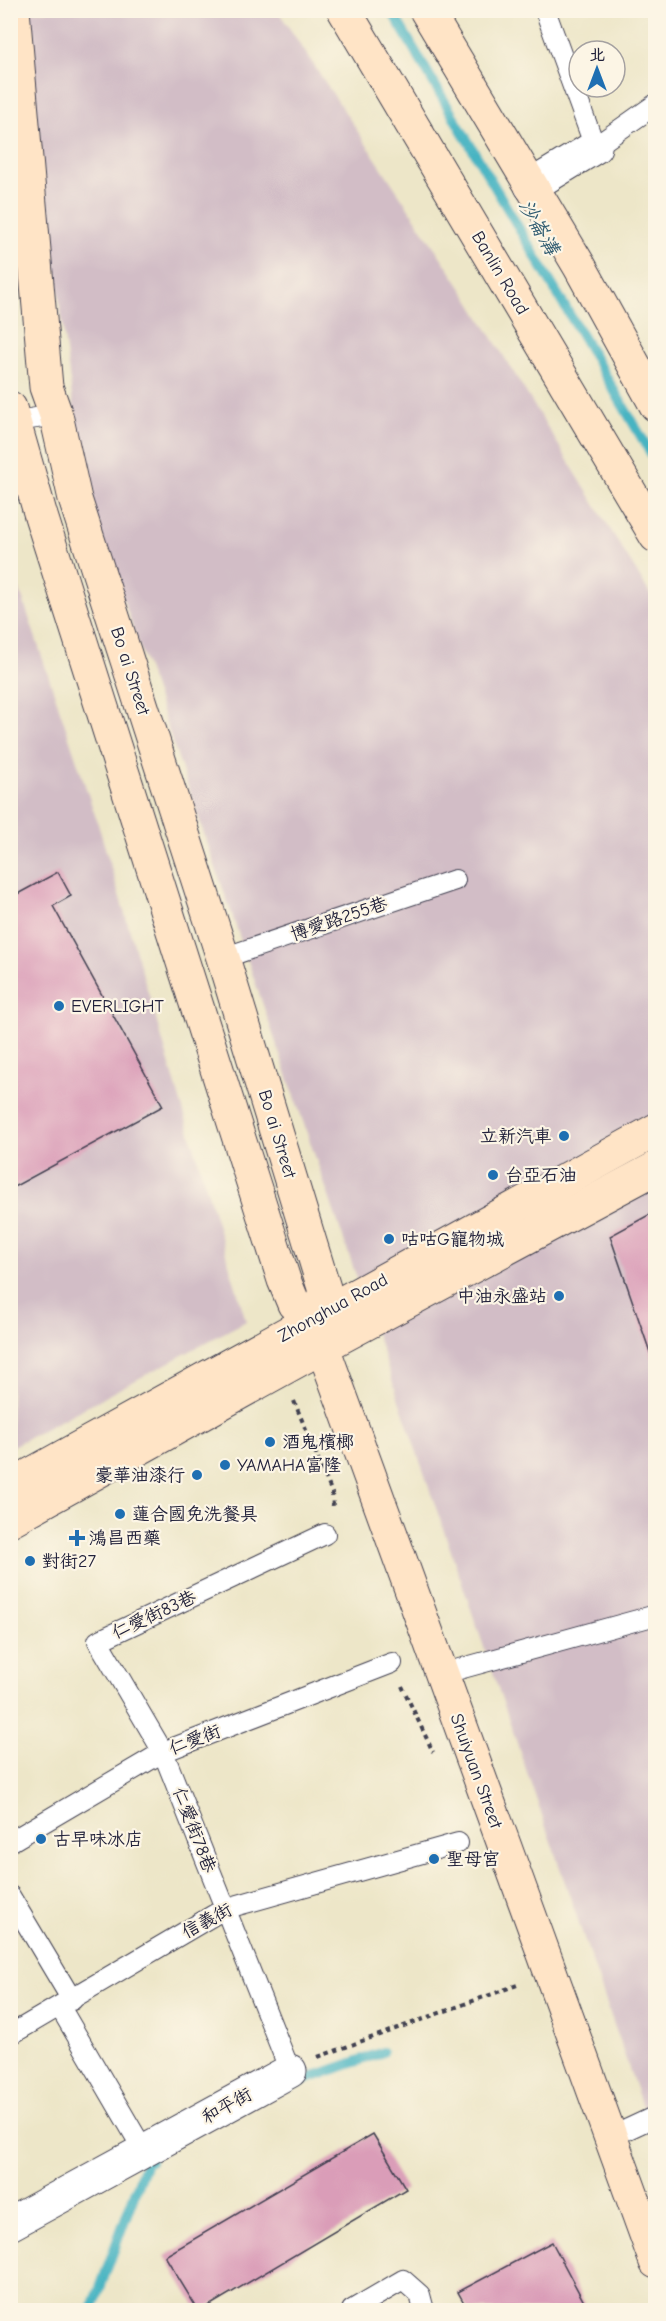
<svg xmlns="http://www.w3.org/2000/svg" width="666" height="2321" font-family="'Comic Neue','LXGW WenKai TC',sans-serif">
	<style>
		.industrial { fill: #d2bdc6 }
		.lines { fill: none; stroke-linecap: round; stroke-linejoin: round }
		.stream { stroke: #46b4c2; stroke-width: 10 }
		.building { fill: #da9db8 }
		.lane-casing { stroke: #403f50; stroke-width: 22 }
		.street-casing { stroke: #403f50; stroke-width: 35 }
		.secondary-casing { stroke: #403f50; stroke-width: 35 }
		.path { stroke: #403f50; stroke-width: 4; stroke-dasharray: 4.5 4.5; stroke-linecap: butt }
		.lane { stroke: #fff; stroke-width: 20 }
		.street { stroke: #fff; stroke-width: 33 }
		.secondary { stroke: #ffe4c6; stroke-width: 33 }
		.poi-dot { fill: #1f6fb2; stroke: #fcf5e5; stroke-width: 2 }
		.labels { text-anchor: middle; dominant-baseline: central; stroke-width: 4.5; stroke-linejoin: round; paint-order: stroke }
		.street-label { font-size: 18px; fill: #22223b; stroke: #fcf5e5 }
		.poi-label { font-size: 18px; fill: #22223b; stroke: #fcf5e5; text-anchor: start }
		.water-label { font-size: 20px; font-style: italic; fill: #305c71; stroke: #fcf5e5 }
	</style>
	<rect width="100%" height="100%" fill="#fcf5e5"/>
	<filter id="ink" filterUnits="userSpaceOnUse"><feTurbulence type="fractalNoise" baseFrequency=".0167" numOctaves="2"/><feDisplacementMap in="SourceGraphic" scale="12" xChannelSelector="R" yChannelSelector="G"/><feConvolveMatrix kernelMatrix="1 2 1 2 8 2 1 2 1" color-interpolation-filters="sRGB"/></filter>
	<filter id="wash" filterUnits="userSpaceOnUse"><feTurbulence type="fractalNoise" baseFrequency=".008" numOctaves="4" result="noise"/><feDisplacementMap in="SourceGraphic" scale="24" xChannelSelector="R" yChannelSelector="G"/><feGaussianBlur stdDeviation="1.35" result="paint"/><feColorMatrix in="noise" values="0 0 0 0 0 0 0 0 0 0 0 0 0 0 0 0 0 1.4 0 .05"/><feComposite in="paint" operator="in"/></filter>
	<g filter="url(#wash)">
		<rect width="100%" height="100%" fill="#ede6c8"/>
		<g class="industrial">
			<polygon points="22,11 278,11 468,298 655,602 655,2144 83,482"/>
			<polygon points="10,561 98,824 246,1321 11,1447"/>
		</g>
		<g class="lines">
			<g class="stream">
				<polyline points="391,10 656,462"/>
				<polyline points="293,2084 383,2052"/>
				<polyline points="92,2310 146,2162 150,2161"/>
			</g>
		</g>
		<g id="blocks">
			<g class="building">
				<polygon points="58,872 71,896 53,906 163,1106 10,1189 10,898"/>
				<polygon points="656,1211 656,1358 652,1358 610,1236"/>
				<polygon points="373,2134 406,2189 202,2310 198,2310 165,2256"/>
				<polygon points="552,2242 585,2304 572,2310 468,2310 458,2292"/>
			</g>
		</g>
	</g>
	<g filter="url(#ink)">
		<use href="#blocks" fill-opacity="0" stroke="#403f50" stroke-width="1.5"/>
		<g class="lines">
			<defs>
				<g id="lane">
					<polyline points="545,10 595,147 656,104"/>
					<polyline points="10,422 56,415"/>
					<polyline points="223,958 455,880"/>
					<polyline points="441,1674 656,1615"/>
					<polyline points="10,1842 163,1752 392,1663"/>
					<polyline points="10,1896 72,2000"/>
					<polyline points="60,2007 144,2151"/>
					<polyline points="10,2035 224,1909 458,1843"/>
					<polyline points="290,2071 163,1752 98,1641 325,1534"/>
					<polyline points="611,2137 656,2116"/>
					<polyline points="352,2310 403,2280 420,2295 424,2310"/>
				</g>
				<g id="street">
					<polyline points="531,186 595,147"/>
					<polyline points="10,2224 290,2071"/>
				</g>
				<g id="secondary">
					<polyline points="13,10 46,387 56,415 75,499 223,958 324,1288 325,1293 313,1320"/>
					<polyline points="344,10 656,536"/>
					<polyline points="426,10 580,267 656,405"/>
					<polyline points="10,408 41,516 284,1280 294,1304 313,1320"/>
					<polyline points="313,1320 656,2262"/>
					<polyline points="10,1486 656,1130"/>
					<polyline points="10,1520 322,1347 656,1168"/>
				</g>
			</defs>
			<use href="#lane" class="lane-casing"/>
			<use href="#street" class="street-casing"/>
			<use href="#secondary" class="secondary-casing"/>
			<g class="path">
				<polyline points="294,1401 332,1493 333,1508"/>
				<polyline points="402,1686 433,1752"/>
				<polyline points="318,2057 520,1984"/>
			</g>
			<use href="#lane" class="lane"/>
			<use href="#street" class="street"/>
			<use href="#secondary" class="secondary"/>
		</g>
	</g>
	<g class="poi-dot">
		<circle cx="59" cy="1006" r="6"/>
		<circle cx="564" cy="1136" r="6"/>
		<circle cx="493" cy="1175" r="6"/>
		<circle cx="389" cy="1239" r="6"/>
		<circle cx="559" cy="1296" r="6"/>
		<circle cx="270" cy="1442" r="6"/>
		<circle cx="225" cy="1465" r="6"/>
		<circle cx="197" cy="1475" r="6"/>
		<circle cx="120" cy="1514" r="6"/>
		<path d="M74 1529h6v6h6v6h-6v6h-6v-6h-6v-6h6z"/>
		<circle cx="30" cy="1561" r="6"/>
		<circle cx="41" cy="1839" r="6"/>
		<circle cx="434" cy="1859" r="6"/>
	</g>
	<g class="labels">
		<g class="street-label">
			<text transform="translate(500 273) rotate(59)">Banlin Road</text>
			<text transform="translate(130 671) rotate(72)">Bo ai Street</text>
			<text transform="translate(339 919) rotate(-19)">博愛路255巷</text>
			<text transform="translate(277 1134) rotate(73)">Bo ai Street</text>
			<text transform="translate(333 1308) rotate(-29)">Zhonghua Road</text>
			<text transform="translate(154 1615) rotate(-25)">仁愛街83巷</text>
			<text transform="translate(195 1740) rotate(-21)">仁愛街</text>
			<text transform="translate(476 1771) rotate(70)">Shuiyuan Street</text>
			<text transform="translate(194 1830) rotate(69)">仁愛街78巷</text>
			<text transform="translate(207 1921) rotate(-28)">信義街</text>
			<text transform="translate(227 2106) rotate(-29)">和平街</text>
		</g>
		<g class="poi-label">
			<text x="71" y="1006">EVERLIGHT</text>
			<text x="552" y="1136" text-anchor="end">立新汽車</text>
			<text x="505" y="1175">台亞石油</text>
			<text x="401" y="1239">咕咕G寵物城</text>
			<text x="547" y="1296" text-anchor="end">中油永盛站</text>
			<text x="282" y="1442">酒鬼檳榔</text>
			<text x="237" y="1465">YAMAHA富隆</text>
			<text x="185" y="1475" text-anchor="end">豪華油漆行</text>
			<text x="132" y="1514">蓮合國免洗餐具</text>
			<text x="89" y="1538">鴻昌西藥</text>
			<text x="42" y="1561">對街27</text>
			<text x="53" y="1839">古早味冰店</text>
			<text x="446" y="1859">聖母宮</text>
		</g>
		<g class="water-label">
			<text transform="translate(539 227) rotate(60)">沙崙溝</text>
		</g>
	</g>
	<rect width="666" height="2321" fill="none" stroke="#fcf5e5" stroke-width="36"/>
	<g transform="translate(597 69)"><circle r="28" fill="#fcf5e5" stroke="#a5a1a1" stroke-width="1.5"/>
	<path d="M0-4.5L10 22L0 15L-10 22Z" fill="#1f6fb2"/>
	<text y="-9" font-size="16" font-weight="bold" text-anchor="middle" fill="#22223b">北</text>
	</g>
</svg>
